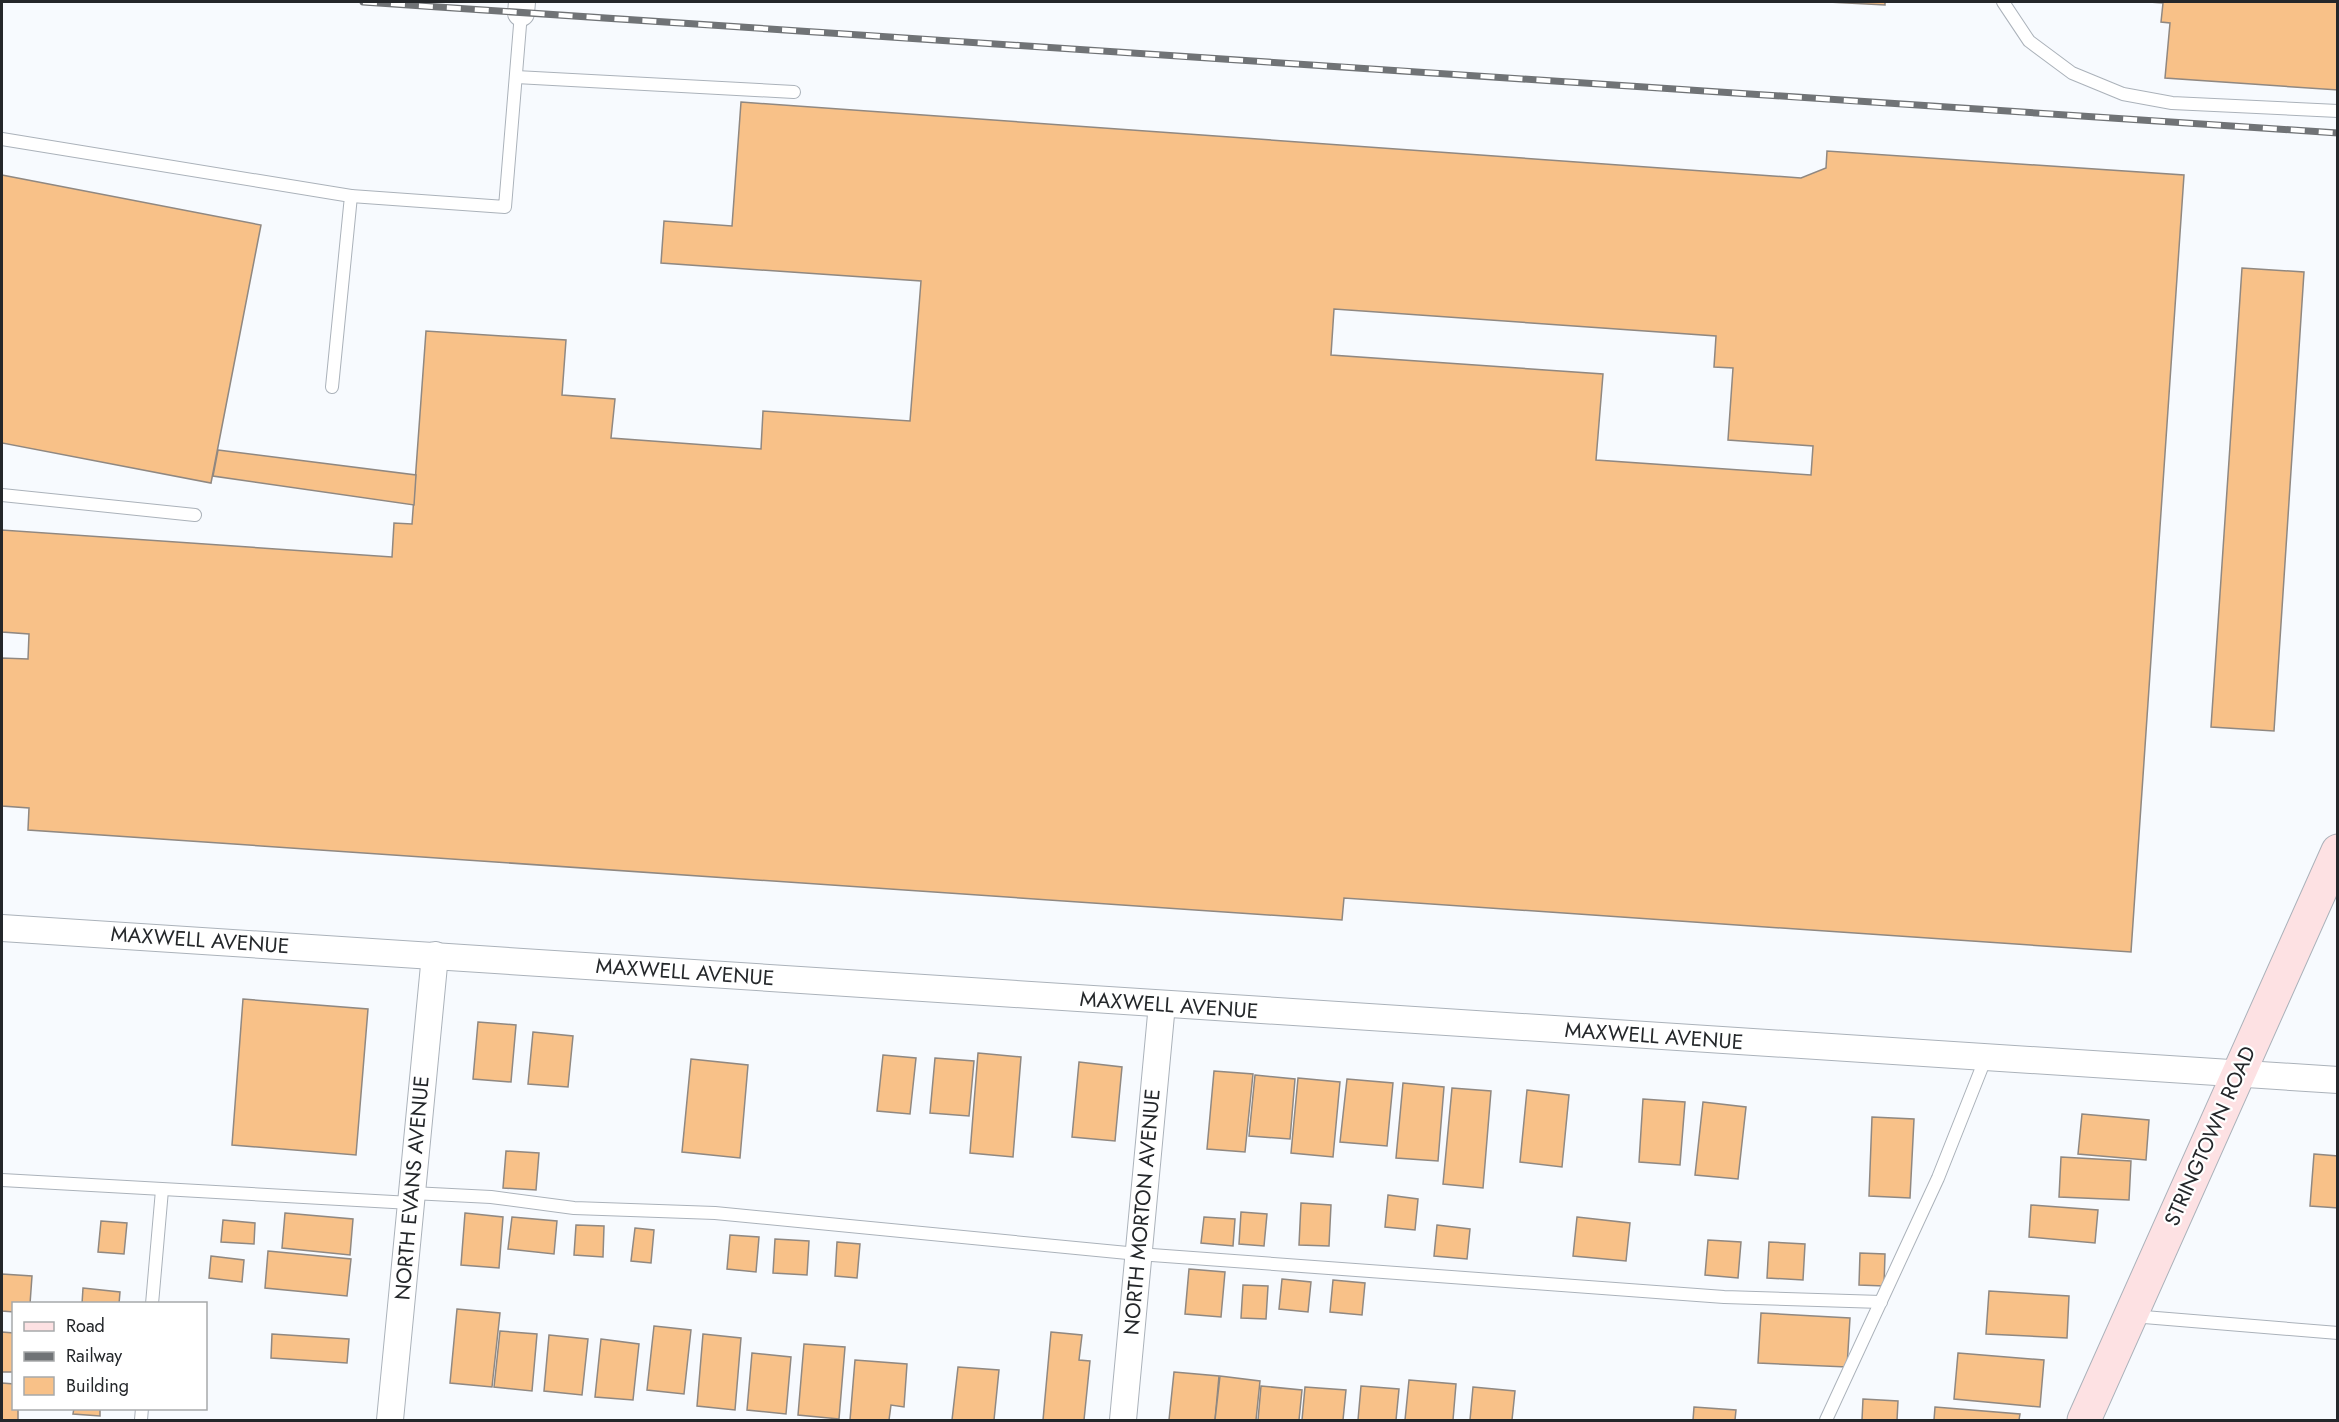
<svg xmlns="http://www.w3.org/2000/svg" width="2339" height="1422" font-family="Jost,sans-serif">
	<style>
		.building { fill: #f8c188; stroke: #908881; stroke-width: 1.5; fill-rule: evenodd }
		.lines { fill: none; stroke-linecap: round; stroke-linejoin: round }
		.lane-casing { stroke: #abb2ba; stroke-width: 14 }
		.street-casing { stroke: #abb2ba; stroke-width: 28 }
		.secondary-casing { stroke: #abb2ba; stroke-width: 35 }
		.lane { stroke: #fff; stroke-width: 12 }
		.street { stroke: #fff; stroke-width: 26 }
		.secondary { stroke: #fde1e3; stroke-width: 33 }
		.rail-casing { stroke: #707376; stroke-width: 7 }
		.rail { stroke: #fff; stroke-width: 4.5; stroke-dasharray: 14; stroke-linecap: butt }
		.labels { text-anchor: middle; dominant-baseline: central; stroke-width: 4.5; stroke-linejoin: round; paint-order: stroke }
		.street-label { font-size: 21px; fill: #24272a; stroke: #fff }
	</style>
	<rect width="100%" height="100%" fill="#f7fafe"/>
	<g class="building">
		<polygon points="1828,2 1885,2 1885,5"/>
		<polygon points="2149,2 2338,2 2338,90 2165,78 2170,23 2161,22 2163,3"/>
		<path d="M 741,102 L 1801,178 L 1826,168 L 1827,151 L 2184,175 L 2131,952 L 1344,898 L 1342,920 L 28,830 L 29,808 L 2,806 L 2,658 L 28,659 L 29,634 L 2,632 L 2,530 L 392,557 L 394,523 L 412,524 L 426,331 L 566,340 L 562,395 L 615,399 L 611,438 L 761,449 L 763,411 L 910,421 L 921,281 L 661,263 L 664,221 L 732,226 ZM 1334,309 L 1716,336 L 1714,367 L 1733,368 L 1728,440 L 1813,446 L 1811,475 L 1596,460 L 1603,374 L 1331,355 Z"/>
		<polygon points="2,175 261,225 211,483 2,443"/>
		<polygon points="2242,268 2304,272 2274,731 2211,727"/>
		<polygon points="218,450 416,475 414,505 213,476"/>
		<polygon points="243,999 368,1009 356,1155 232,1145"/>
		<polygon points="478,1022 516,1025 511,1082 473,1079"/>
		<polygon points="533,1032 573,1036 568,1087 528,1084"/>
		<polygon points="978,1053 1021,1057 1013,1157 970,1153"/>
		<polygon points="883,1055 916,1058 910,1114 877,1111"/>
		<polygon points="935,1058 974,1061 969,1116 930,1113"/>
		<polygon points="691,1059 748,1065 740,1158 682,1152"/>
		<polygon points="1079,1062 1122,1067 1115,1141 1072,1137"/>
		<polygon points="1214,1071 1253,1074 1245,1152 1207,1149"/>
		<polygon points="1255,1075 1295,1079 1290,1139 1249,1136"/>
		<polygon points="1298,1078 1340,1082 1333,1157 1291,1153"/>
		<polygon points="1347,1079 1393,1083 1387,1146 1340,1142"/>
		<polygon points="1403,1083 1444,1087 1438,1161 1396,1158"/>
		<polygon points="1452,1088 1491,1091 1483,1188 1443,1184"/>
		<polygon points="1527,1090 1569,1095 1562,1167 1520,1162"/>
		<polygon points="1643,1099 1685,1102 1680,1165 1639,1162"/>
		<polygon points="1703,1102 1746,1107 1738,1179 1695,1175"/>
		<polygon points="2082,1114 2149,1120 2146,1160 2078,1154"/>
		<polygon points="1872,1117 1914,1119 1910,1198 1869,1196"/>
		<polygon points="506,1151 539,1153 536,1190 503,1188"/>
		<polygon points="2314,1154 2338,1156 2338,1208 2310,1206"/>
		<polygon points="2061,1157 2131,1161 2129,1200 2059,1197"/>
		<polygon points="1388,1195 1418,1199 1415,1230 1385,1227"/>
		<polygon points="1301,1203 1331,1205 1329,1246 1299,1245"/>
		<polygon points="2031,1205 2098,1210 2095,1243 2029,1237"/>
		<polygon points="1241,1212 1267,1214 1264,1246 1239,1244"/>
		<polygon points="285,1213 353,1219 350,1255 282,1248"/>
		<polygon points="465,1213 503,1217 499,1268 461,1265"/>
		<polygon points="512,1217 557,1221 554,1254 508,1249"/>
		<polygon points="1204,1217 1235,1219 1233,1246 1201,1243"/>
		<polygon points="1577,1217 1630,1223 1626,1261 1573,1256"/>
		<polygon points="223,1220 255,1223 254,1244 221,1242"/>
		<polygon points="101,1221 127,1223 124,1254 98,1252"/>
		<polygon points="576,1225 604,1226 603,1257 574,1255"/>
		<polygon points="1437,1225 1470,1229 1467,1259 1434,1256"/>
		<polygon points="635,1228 654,1230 651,1263 631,1261"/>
		<polygon points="730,1235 759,1237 756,1272 727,1269"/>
		<polygon points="775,1239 809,1241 807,1275 773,1273"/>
		<polygon points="1708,1240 1741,1242 1738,1278 1705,1275"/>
		<polygon points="837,1242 860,1244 857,1278 835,1276"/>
		<polygon points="1769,1242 1805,1244 1803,1280 1767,1278"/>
		<polygon points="268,1251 351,1259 347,1296 265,1288"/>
		<polygon points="1860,1253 1885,1254 1884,1286 1859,1285"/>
		<polygon points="211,1256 244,1260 242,1282 209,1278"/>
		<polygon points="1189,1269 1225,1272 1221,1317 1185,1314"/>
		<polygon points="2,1274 32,1276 30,1304 14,1304 14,1312 2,1311"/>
		<polygon points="1282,1279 1311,1282 1308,1312 1279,1309"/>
		<polygon points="1333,1280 1365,1283 1362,1315 1330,1312"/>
		<polygon points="1243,1285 1268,1286 1266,1319 1241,1318"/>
		<polygon points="83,1288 120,1292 119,1304 82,1304"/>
		<polygon points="1989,1291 2069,1296 2067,1338 1986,1334"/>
		<polygon points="457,1309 500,1313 492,1387 450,1383"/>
		<polygon points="1761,1313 1850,1318 1847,1367 1758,1363"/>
		<polygon points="654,1326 691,1330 684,1394 647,1390"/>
		<polygon points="500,1331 537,1334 532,1391 494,1387"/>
		<polygon points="2,1332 14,1333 14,1372 2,1372"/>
		<polygon points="1051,1332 1082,1335 1079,1360 1090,1361 1084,1420 1043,1420"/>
		<polygon points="272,1334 349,1339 347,1363 271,1358"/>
		<polygon points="703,1334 741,1338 735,1410 697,1406"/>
		<polygon points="549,1335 588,1339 582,1395 544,1391"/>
		<polygon points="601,1339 639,1344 633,1400 595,1397"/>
		<polygon points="804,1344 845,1347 839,1419 798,1415"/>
		<polygon points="752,1353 791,1357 786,1414 747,1410"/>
		<polygon points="1958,1353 2044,1360 2040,1407 1954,1399"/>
		<polygon points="855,1360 907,1364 904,1407 891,1405 889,1420 850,1420"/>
		<polygon points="958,1367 999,1370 994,1420 952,1420"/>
		<polygon points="1174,1372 1219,1376 1215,1420 1169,1420"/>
		<polygon points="1220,1376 1260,1381 1256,1420 1215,1420"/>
		<polygon points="1409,1380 1456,1384 1453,1420 1405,1420"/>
		<polygon points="2,1383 14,1384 14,1408 18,1408 18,1420 2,1420"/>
		<polygon points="1261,1386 1302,1390 1299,1420 1258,1420"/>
		<polygon points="1361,1386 1399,1389 1396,1420 1358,1420"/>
		<polygon points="1305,1387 1346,1390 1343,1420 1302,1420"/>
		<polygon points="1473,1387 1515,1391 1512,1420 1470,1420"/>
		<polygon points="1863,1399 1898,1401 1897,1420 1862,1420"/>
		<polygon points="1694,1407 1736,1410 1735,1420 1693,1420"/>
		<polygon points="1935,1407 2020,1414 2019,1420 1934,1420"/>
		<polygon points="74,1408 100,1408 100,1416 73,1414"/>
	</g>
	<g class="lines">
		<defs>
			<g id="lane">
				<polyline points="2003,2 2029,41 2072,73 2123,94 2172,103 2338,111"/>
				<polyline points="516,77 794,92"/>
				<polyline points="2,139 351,196 332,387"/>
				<polyline points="351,196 505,207 521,13"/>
				<polyline points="2,495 195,515"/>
				<polyline points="2,1180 411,1203"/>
				<polyline points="412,1193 491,1197 574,1208 715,1213 1138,1254 1724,1297 1881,1302"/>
				<polyline points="152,1304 162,1190"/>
				<polyline points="2132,1316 2338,1333"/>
				<polyline points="141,1420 142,1408"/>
				<polyline points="1826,1420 1938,1178 1986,1057"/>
			</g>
			<g id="street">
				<polyline points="521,13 522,2"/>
				<polyline points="2,928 2338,1080"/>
				<polyline points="390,1420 435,955"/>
				<polyline points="1123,1420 1162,1004"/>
			</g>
			<polyline id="secondary" points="2084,1420 2338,851"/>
		</defs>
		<use href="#lane" class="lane-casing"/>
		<use href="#street" class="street-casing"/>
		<use href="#secondary" class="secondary-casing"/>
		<use href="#lane" class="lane"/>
		<use href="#street" class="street"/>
		<use href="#secondary" class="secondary"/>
		<defs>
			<polyline id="rail" points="363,2 2338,133"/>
		</defs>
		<use href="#rail" class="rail-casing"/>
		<use href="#rail" class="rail"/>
	</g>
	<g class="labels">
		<g class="street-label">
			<text transform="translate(200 940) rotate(4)">MAXWELL AVENUE</text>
			<text transform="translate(685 972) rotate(4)">MAXWELL AVENUE</text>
			<text transform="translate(1169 1005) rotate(4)">MAXWELL AVENUE</text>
			<text transform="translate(1654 1036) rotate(4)">MAXWELL AVENUE</text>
			<text transform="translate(2210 1136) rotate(-66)">STRINGTOWN ROAD</text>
			<text transform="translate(412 1188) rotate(-85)">NORTH EVANS AVENUE</text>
			<text transform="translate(1142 1212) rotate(-85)">NORTH MORTON AVENUE</text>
		</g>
	</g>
	<rect width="2339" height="1422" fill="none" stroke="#24272a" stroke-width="6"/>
	<rect x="12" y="1302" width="195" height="108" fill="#ffffff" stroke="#a7a9aa" stroke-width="1.5"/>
	<rect x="24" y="1322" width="30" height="9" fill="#fde1e3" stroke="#a7a9aa" stroke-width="1.5"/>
	<text x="66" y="1332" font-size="18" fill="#24272a">Road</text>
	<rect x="24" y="1352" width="30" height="9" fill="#707376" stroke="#a7a9aa" stroke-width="1.5"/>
	<text x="66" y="1362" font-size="18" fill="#24272a">Railway</text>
	<rect x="24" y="1377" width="30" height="18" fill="#f8c188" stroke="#a7a9aa" stroke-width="1.5"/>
	<text x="66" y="1392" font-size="18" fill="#24272a">Building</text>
</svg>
